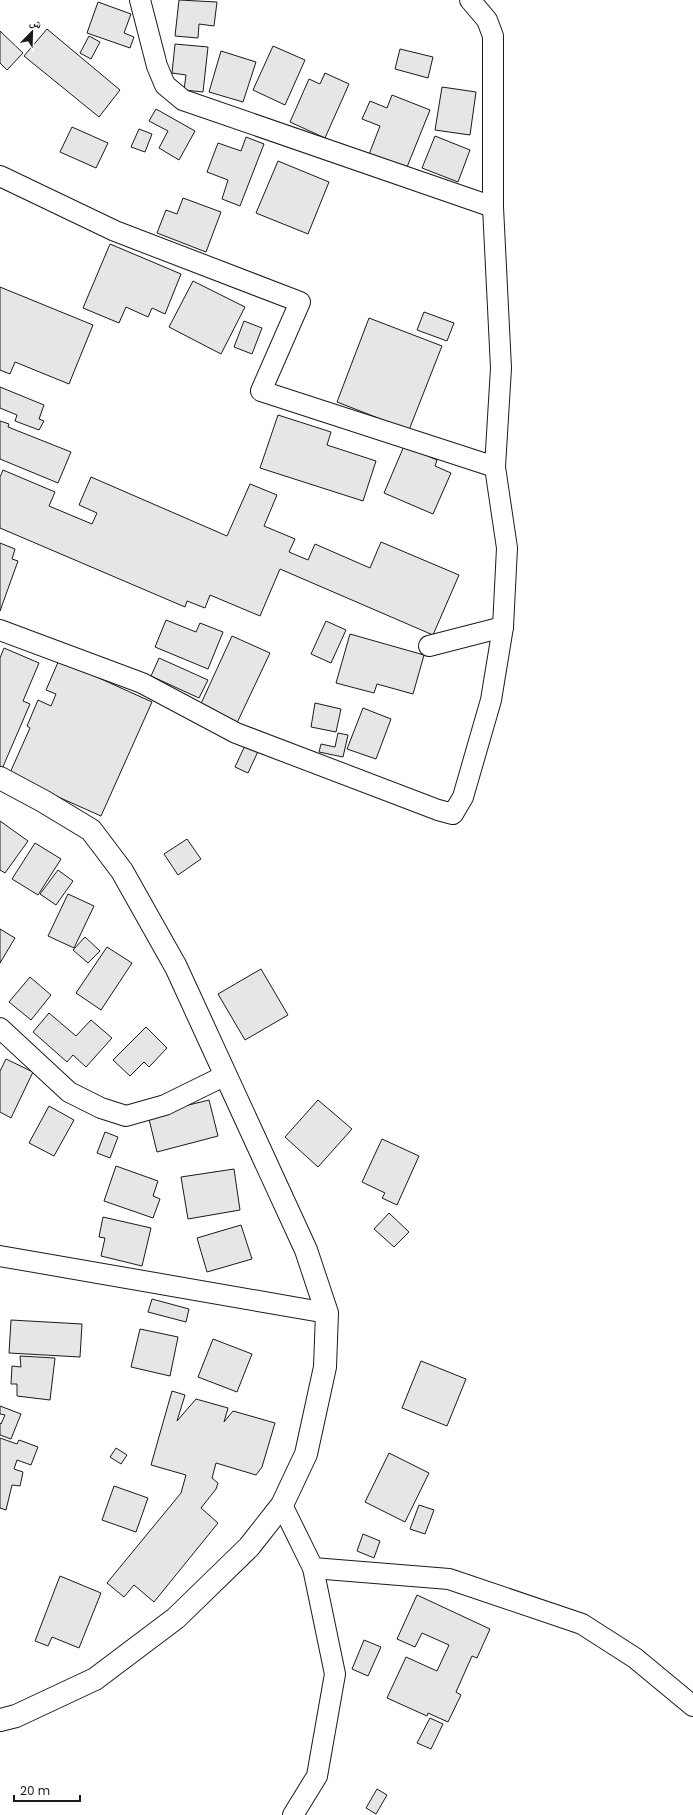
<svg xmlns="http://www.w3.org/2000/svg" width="693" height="1815" font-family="Poppins,'Noto Naskh Arabic',sans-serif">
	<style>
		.building { fill: #e6e6e6; stroke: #1a1a1a }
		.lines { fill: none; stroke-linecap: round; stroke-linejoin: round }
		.street-casing { stroke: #1a1a1a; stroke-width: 22 }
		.secondary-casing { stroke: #1a1a1a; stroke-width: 24 }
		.street { stroke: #fff; stroke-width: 20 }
		.secondary { stroke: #fff; stroke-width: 22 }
	</style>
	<rect width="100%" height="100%" fill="#fff"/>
	<g class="building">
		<polygon points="179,0 217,2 214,26 199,24 198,38 175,36"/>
		<polygon points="98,2 131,14 124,33 134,37 130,48 87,33"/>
		<polygon points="47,29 120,90 99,117 24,56"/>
		<polygon points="0,31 23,53 7,70 0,63"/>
		<polygon points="89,36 100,42 91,59 80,53"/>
		<polygon points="175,44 208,47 203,92 184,90 186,75 172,73"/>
		<polygon points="273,46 305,60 285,105 253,90"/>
		<polygon points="400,49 433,57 428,78 395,69"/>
		<polygon points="221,51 256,62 243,102 209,92"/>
		<polygon points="325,73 349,84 325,138 290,122 309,79 320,84"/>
		<polygon points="442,87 476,92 470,135 435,130"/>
		<polygon points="392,95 430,110 405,172 368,157 380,126 362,119 370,101 387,108"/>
		<polygon points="156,109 195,131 179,160 159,148 168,131 149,121"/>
		<polygon points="72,127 108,143 96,168 60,152"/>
		<polygon points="139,129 152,134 145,152 131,147"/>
		<polygon points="435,136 470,150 458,182 422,168"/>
		<polygon points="246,137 264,144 240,206 222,199 228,180 207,172 218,143 241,151"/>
		<polygon points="278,161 329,182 308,234 256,213"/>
		<polygon points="183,198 221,212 206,252 157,233 166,210 177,214"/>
		<polygon points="110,244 181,274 165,314 152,308 148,317 126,307 119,323 83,308"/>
		<polygon points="193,281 245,307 221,354 169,327"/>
		<polygon points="0,287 93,325 69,384 15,362 10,374 0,370"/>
		<polygon points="424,312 454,323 447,341 417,330"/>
		<polygon points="369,318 442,346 409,430 337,402"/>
		<polygon points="244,321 262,328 252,354 234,347"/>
		<polygon points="0,387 44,405 39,419 44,421 39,430 15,421 17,415 0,408"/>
		<polygon points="278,415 331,432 327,445 376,461 363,501 260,468"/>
		<polygon points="0,421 9,424 8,427 71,452 58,483 0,459"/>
		<polygon points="404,446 437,460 435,466 451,473 433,514 384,493"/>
		<polygon points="3,470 55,492 49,506 92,524 97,513 79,505 91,477 227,536 250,484 277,495 264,526 295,539 289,552 308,560 315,544 370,568 381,542 459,575 433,635 280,569 260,616 210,595 205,608 187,601 185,607 0,528 0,477"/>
		<polygon points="0,543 15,549 12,559 18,561 0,611"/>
		<polygon points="166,620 196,632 200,623 223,632 208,669 155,647"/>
		<polygon points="326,621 346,630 331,663 311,654"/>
		<polygon points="350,634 424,655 413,694 377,684 374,693 336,683"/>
		<polygon points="232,636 270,653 236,725 199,708"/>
		<polygon points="4,648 39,663 23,701 30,704 2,769 0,768 0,658"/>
		<polygon points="159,658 208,680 199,698 151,676"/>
		<polygon points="59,660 152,702 101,816 9,775 30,728 27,726 38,700 51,706 56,694 46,690"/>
		<polygon points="315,703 341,709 336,732 311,727"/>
		<polygon points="363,708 391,719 376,759 347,749"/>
		<polygon points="338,733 348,735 343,757 319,752 321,744 335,747"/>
		<polygon points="248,739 261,745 248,773 235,767"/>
		<polygon points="0,821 28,841 5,873 0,870"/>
		<polygon points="187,839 201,859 178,875 164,854"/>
		<polygon points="35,843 61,859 38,895 12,879"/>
		<polygon points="58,870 73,881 56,905 40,894"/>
		<polygon points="68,894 94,906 74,948 48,936"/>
		<polygon points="0,929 15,938 0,963"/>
		<polygon points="85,937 100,951 88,963 73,950"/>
		<polygon points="107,947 132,963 101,1010 76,993"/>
		<polygon points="261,969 288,1015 245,1040 218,994"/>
		<polygon points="30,977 51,995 31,1020 9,1002"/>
		<polygon points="49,1013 76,1036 91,1020 112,1038 86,1067 73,1055 67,1062 33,1032"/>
		<polygon points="146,1027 167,1048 149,1067 144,1062 130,1076 113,1060"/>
		<polygon points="6,1059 33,1072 11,1118 0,1112 0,1071"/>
		<polygon points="209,1100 218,1136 157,1152 148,1115"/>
		<polygon points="318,1100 352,1129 318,1167 285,1137"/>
		<polygon points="49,1106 74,1120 54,1156 29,1143"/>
		<polygon points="105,1132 118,1137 110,1158 97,1153"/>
		<polygon points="382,1139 419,1156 397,1205 382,1198 385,1193 362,1182"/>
		<polygon points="116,1166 158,1181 153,1196 160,1199 153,1218 104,1201"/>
		<polygon points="234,1169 240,1210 188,1219 181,1177"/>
		<polygon points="389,1213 409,1232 394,1247 374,1229"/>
		<polygon points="103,1217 151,1228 142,1266 101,1256 105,1238 99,1237"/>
		<polygon points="241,1225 252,1259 207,1272 197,1238"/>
		<polygon points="152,1299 189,1309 186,1322 148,1312"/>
		<polygon points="11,1320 82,1324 80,1357 9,1353"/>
		<polygon points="140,1329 178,1337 170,1376 131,1367"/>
		<polygon points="213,1339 252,1354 237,1392 198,1377"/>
		<polygon points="20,1356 55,1358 50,1400 17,1396 17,1384 11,1384 12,1366 21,1367"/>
		<polygon points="421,1361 466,1379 447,1426 402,1408"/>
		<polygon points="172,1391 185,1395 177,1421 196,1399 228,1408 224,1422 233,1411 275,1423 262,1467 256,1475 216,1463 212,1478 218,1483 216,1489 201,1508 218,1523 154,1602 134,1585 124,1597 107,1583 181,1493 186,1475 151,1465"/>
		<polygon points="0,1406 21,1414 11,1439 0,1435 0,1423 1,1424 5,1415 0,1414"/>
		<polygon points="0,1438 17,1444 19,1440 38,1447 31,1465 17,1460 14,1469 23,1472 20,1486 12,1485 6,1510 0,1508"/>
		<polygon points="116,1448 127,1455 121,1464 110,1457"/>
		<polygon points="389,1453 429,1473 405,1522 365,1502"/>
		<polygon points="114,1486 148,1498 136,1532 102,1520"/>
		<polygon points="419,1505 434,1510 425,1534 410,1529"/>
		<polygon points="363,1534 380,1541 374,1558 357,1551"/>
		<polygon points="60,1576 101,1593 79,1648 52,1637 48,1646 35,1641"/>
		<polygon points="417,1595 490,1629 477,1658 472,1656 456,1692 461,1695 448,1722 428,1713 427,1716 387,1698 406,1657 437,1671 449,1645 422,1633 415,1647 397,1639"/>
		<polygon points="364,1640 381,1647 368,1676 352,1669"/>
		<polygon points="430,1718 443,1724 431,1749 417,1743"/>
		<polygon points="377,1789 387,1795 376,1814 366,1808"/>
	</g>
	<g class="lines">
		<defs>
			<g id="street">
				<polyline points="140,0 157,66 165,85 183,100 493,207"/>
				<polyline points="0,176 115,231 300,302 261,391 495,467"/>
				<polyline points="0,630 142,683 236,733 438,810 453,814 463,797 491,700 503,627 507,548 495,467 501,368 493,207 493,36 487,20 470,0"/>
				<polyline points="429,646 503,627"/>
				<polyline points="0,1028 69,1092 101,1108 126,1116 165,1105 226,1075"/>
				<polyline points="0,1256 327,1313"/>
				<polyline points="282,1505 313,1568 335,1674 317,1776 293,1815"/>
				<polyline points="313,1568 449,1579 582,1624 635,1658 693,1706"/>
			</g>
			<polyline id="secondary" points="0,778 43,801 91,830 122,871 176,967 306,1250 327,1313 325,1367 306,1454 282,1505 249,1547 176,1618 95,1679 16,1716 0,1720"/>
		</defs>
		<use href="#street" class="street-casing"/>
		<use href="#secondary" class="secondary-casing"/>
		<use href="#street" class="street"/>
		<use href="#secondary" class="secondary"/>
	</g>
	<g transform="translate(32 32) rotate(23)" stroke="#ffffff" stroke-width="3" paint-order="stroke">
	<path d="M0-3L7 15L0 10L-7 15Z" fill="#1a1a1a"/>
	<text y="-6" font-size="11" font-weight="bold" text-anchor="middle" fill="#1a1a1a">ش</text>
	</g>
	<path d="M14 1795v6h66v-6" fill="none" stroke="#1a1a1a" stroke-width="2"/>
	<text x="20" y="1795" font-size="12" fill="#1a1a1a" stroke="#ffffff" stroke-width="3" paint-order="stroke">20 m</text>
</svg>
